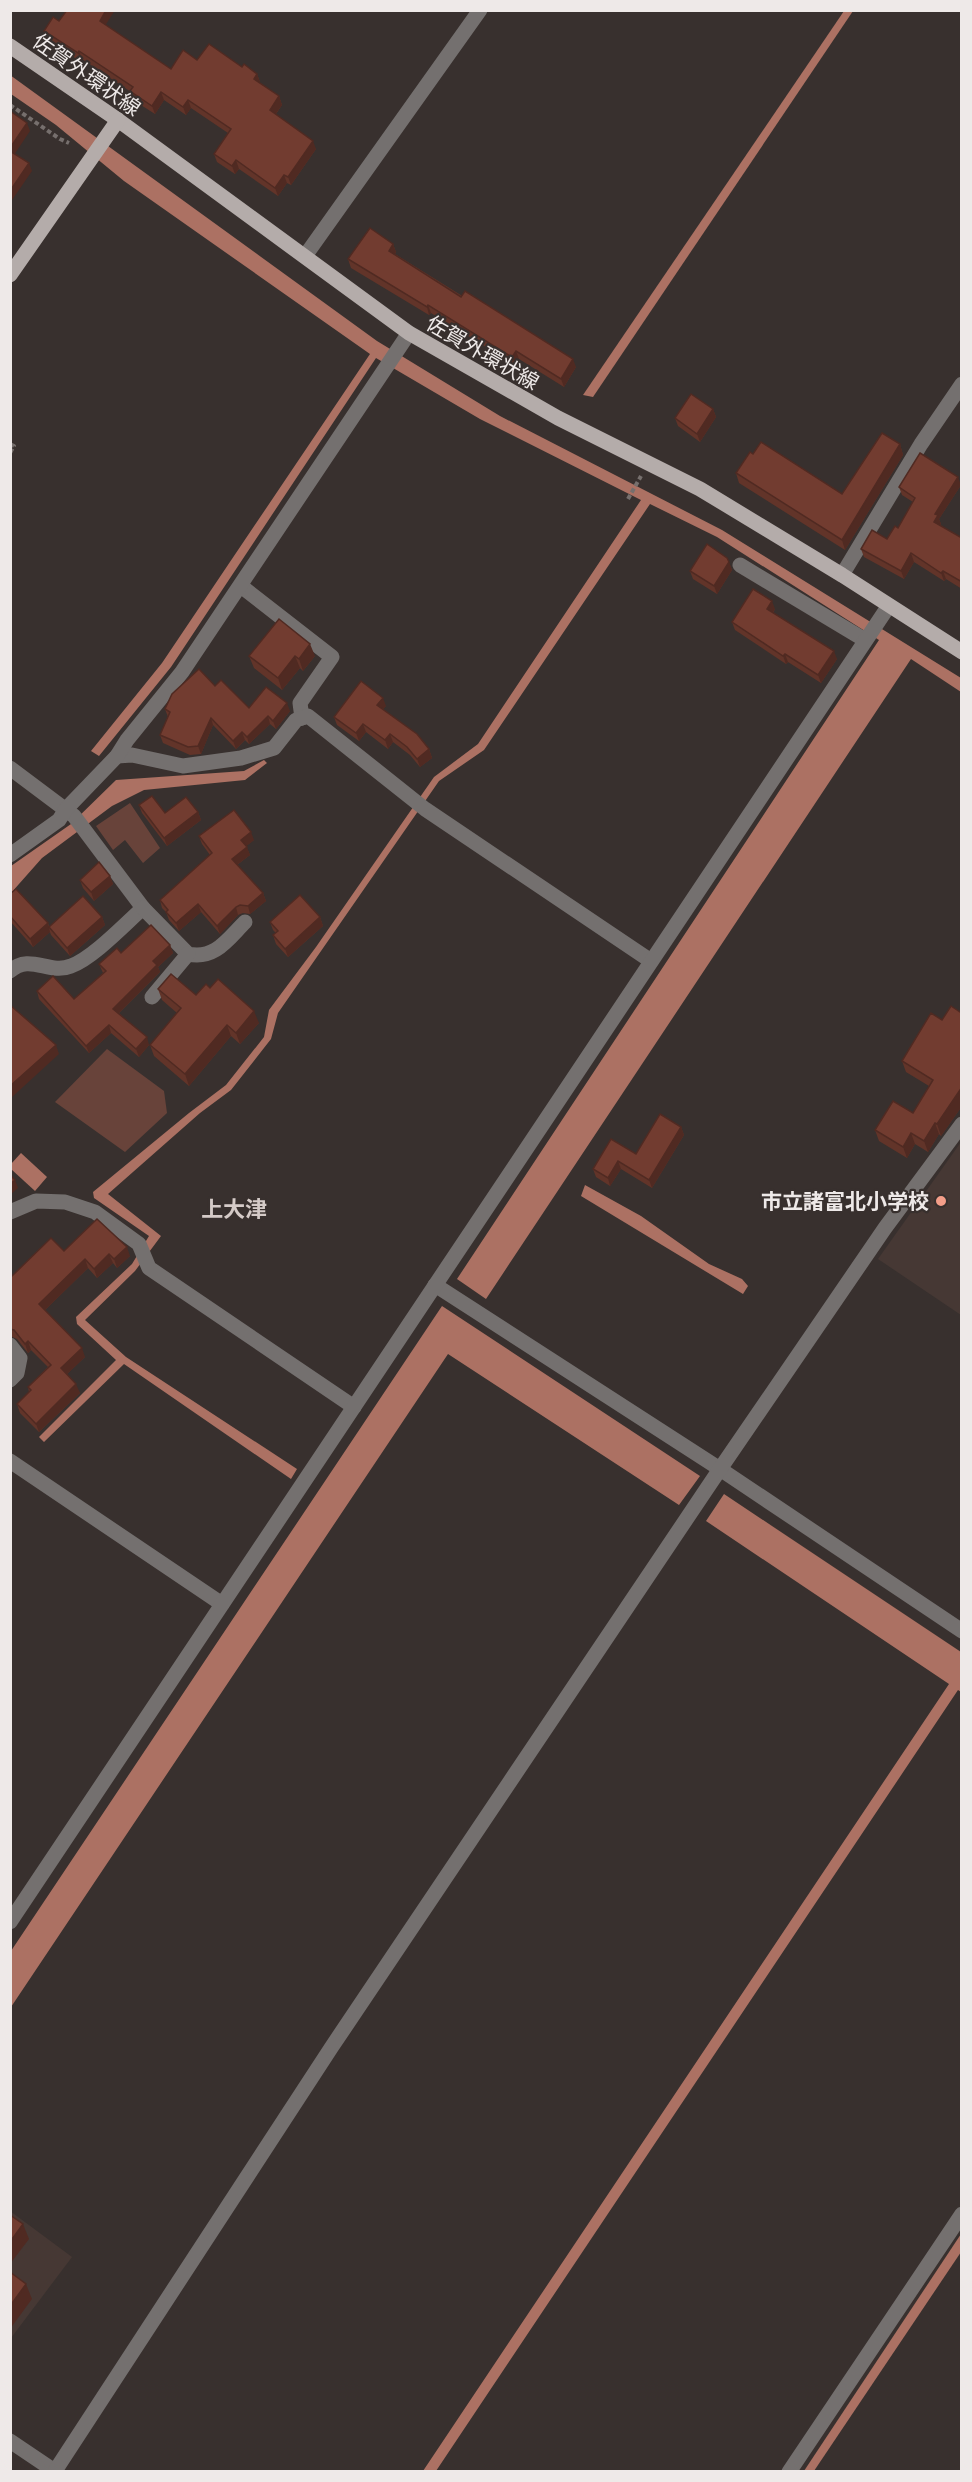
<svg xmlns="http://www.w3.org/2000/svg" width="972" height="2482" font-family="Manrope,'Noto Sans JP',sans-serif">
	<style>
		.built { fill: #463834 }
		.green { fill: #68433a }
		.water { fill: #ac7163 }
		.lines { fill: none; stroke-linecap: round; stroke-linejoin: round }
		.path { stroke: #766f6d; stroke-width: 4; stroke-dasharray: 4.5 3; stroke-linecap: butt }
		.minor { stroke: #74706f; stroke-width: 15 }
		.major { stroke: #b4acaa; stroke-width: 15 }
		.wall { fill: #623429 }
		.shaded-wall { fill: #502a22 }
		.building { fill: #723c30; stroke: #502a22; stroke-width: 1.5 }
		.poi-dot { fill: #f49e89; stroke: #38302e; stroke-width: 2 }
		.labels { text-anchor: middle; dominant-baseline: central; stroke-width: 4.5; stroke-linejoin: round; paint-order: stroke }
		.street-label { font-size: 21px; fill: #eee9e8; stroke: #38302e }
		.poi-label { font-size: 21px; font-weight: bold; fill: #eee9e8; stroke: #38302e; text-anchor: end }
		.neighbourhood-label { font-size: 22px; font-weight: bold; fill: #d5cbc8; stroke: #38302e }
	</style>
	<rect width="100%" height="100%" fill="#38302e"/>
	<g class="built">
		<polygon points="961,1142 961,1315 878,1259"/>
		<polygon points="10,2211 72,2257 11,2338 10,2338"/>
	</g>
	<g class="green">
		<polygon points="130,803 160,848 143,863 125,840 113,850 96,826"/>
		<polygon points="107,1049 164,1091 167,1113 125,1152 55,1102"/>
	</g>
	<g class="water">
		<polygon points="844,11 853,11 593,397 583,395"/>
		<polygon points="10,75 377,341 500,416 722,530 961,678 961,692 911,659 486,1299 457,1279 879,640 717,537 650,504 484,750 439,781 278,1013 271,1039 231,1090 200,1113 108,1194 161,1236 135,1271 85,1320 126,1357 297,1469 291,1479 124,1364 44,1442 39,1437 116,1360 77,1324 76,1317 132,1264 149,1236 94,1198 93,1192 189,1113 226,1085 264,1037 269,1010 316,947 434,777 478,744 641,500 480,419 376,358 171,667 99,756 91,751 162,663 370,354 124,181 56,125 11,94"/>
		<polygon points="264,760 267,763 245,780 144,790 112,806 42,858 11,893 11,866 71,824 116,780 244,771"/>
		<polygon points="21,1153 47,1177 35,1191 11,1169 11,1164"/>
		<polygon points="585,1185 641,1216 709,1264 742,1279 748,1286 743,1294 581,1196"/>
		<polygon points="442,1306 700,1476 679,1505 448,1354 11,2007 11,1951"/>
		<polygon points="724,1494 961,1652 961,1692 958,1690 436,2471 423,2471 949,1684 706,1521"/>
		<polygon points="961,2234 961,2252 814,2471 804,2471"/>
	</g>
	<g class="lines">
		<g class="path">
			<polyline points="10,105 60,139 69,143"/>
			<polyline points="10,444 14,446 10,453"/>
			<polyline points="628,499 641,476"/>
		</g>
		<g class="minor">
			<polyline points="305,256 480,10"/>
			<polyline points="740,565 865,640"/>
			<polyline points="842,575 921,444 962,384"/>
			<polyline points="241,586 332,657 300,703 302,718"/>
			<polyline points="117,756 132,755 183,766 241,758 274,748 296,720 308,716 425,809 651,961"/>
			<path d="M 10,768 L 74,816 L 143,908 C 125,924 93,958 71,966 C 49,975 30,953 10,971"/>
			<polyline points="10,855 59,820 66,809 117,756 127,740 182,672 409,333"/>
			<path d="M 143,908 L 188,954 C 215,960 228,939 245,922"/>
			<polyline points="152,997 188,954"/>
			<polyline points="10,1212 36,1201 65,1202 95,1212 139,1244 149,1268 354,1407"/>
			<polyline points="435,1285 720,1469 962,1631"/>
			<polyline points="10,1345 20,1358 17,1373 10,1380"/>
			<polyline points="10,1461 222,1604"/>
			<polyline points="10,1922 888,607"/>
			<polyline points="10,2441 56,2472"/>
			<polyline points="55,2471 331,2048 720,1469 885,1228 962,1124"/>
			<polyline points="789,2472 962,2214"/>
		</g>
		<g class="major">
			<polyline points="10,46 118,120 409,333 558,418 700,489 842,575 962,652"/>
			<polyline points="10,275 118,120"/>
		</g>
	</g>
	<g class="wall">
		<polygon points="59,21 105,25 171,69 197,60 242,67 257,74 260,82 260,83 279,96 282,105 276,114 316,149 291,185 287,183 278,196 239,169 235,174 217,162 214,154 228,133 191,108 186,115 164,100 155,114 133,100 131,92 82,59 81,62 47,39 44,31"/>
		<polygon points="393,244 396,252 395,254 576,367 564,387 519,359 515,365 431,313 429,315 351,268 348,259"/>
		<polygon points="713,409 716,417 700,442 678,426 675,418"/>
		<polygon points="900,444 903,455 845,550 739,483 736,473 842,494"/>
		<polygon points="961,485 939,519 941,524 940,525 962,538 962,589 946,579 944,581 914,562 904,579 864,557 861,549 887,539 898,528 913,502 902,495 899,487"/>
		<polygon points="727,558 732,570 717,594 693,579 690,571"/>
		<polygon points="775,609 773,613 837,659 821,683 788,662 786,664 735,630 732,622"/>
		<polygon points="249,656 315,656 303,671 300,668 282,690 254,668"/>
		<polygon points="215,686 249,708 290,711 276,729 270,724 249,744 245,740 236,749 213,725 201,754 190,755 163,743 160,735 168,717 165,709"/>
		<polygon points="386,706 383,709 429,749 432,758 420,767 410,755 393,742 388,749 366,732 359,741 337,725 334,717"/>
		<polygon points="139,805 165,813 198,812 201,820 167,846 142,813"/>
		<polygon points="199,836 254,840 246,846 250,855 237,865 263,893 266,901 250,914 243,913 238,915 220,934 201,912 179,931 169,920 166,912 162,908 160,900 210,855 202,844"/>
		<polygon points="110,876 113,884 94,901 83,888 80,880"/>
		<polygon points="10,894 48,923 49,926 102,917 105,925 70,956 51,935 50,932 33,947 10,921"/>
		<polygon points="320,917 323,926 288,957 276,944 273,935 276,933 273,930 270,922"/>
		<polygon points="170,945 173,953 158,967 160,972 119,1013 149,1045 139,1057 111,1033 89,1053 39,999 37,991 74,999 103,973 99,964 121,953"/>
		<polygon points="158,989 196,995 259,1023 240,1044 231,1036 189,1086 154,1056 150,1045 177,1013 162,1000"/>
		<polygon points="962,1009 962,1106 941,1136 939,1134 928,1152 915,1144 907,1158 879,1141 875,1130 913,1113 929,1086 906,1072 902,1061 942,1020 960,1012"/>
		<polygon points="681,1127 684,1135 652,1188 621,1169 610,1186 596,1177 593,1169 636,1154"/>
		<polygon points="64,1251 130,1256 117,1268 113,1263 97,1278 88,1268 45,1310 85,1357 67,1374 80,1393 39,1432 20,1413 17,1404 29,1392 28,1387 48,1367 31,1350 28,1353 17,1339 10,1336 10,1274 12,1276"/>
	</g>
	<g class="shaded-wall">
		<polygon points="106,10 115,10 103,29 100,21"/>
		<polygon points="79,51 82,59 81,62 78,53"/>
		<polygon points="257,74 260,82 257,87 254,79"/>
		<polygon points="161,92 164,100 155,114 152,106"/>
		<polygon points="279,96 282,105 273,118 270,110"/>
		<polygon points="188,100 191,108 186,115 183,107"/>
		<polygon points="27,123 30,131 12,158 10,154 10,148"/>
		<polygon points="313,141 316,149 291,185 288,177"/>
		<polygon points="236,160 239,169 235,174 232,166"/>
		<polygon points="29,163 32,171 10,203 10,191"/>
		<polygon points="284,175 287,183 278,196 275,188"/>
		<polygon points="393,244 396,252 392,259 389,251"/>
		<polygon points="428,305 431,313 429,315 427,307"/>
		<polygon points="516,351 519,359 515,365 512,357"/>
		<polygon points="573,359 576,367 564,387 561,379"/>
		<polygon points="713,409 716,417 700,442 697,434"/>
		<polygon points="900,444 903,455 845,550 842,540"/>
		<polygon points="958,477 961,485 939,519 941,524 937,530 934,522 935,514"/>
		<polygon points="911,553 914,562 904,579 901,571"/>
		<polygon points="729,562 732,570 717,594 714,586"/>
		<polygon points="943,571 946,579 944,581 941,573"/>
		<polygon points="772,601 775,609 770,617 767,609"/>
		<polygon points="310,644 315,656 303,671 299,659"/>
		<polygon points="834,651 837,659 821,683 818,675"/>
		<polygon points="785,654 788,662 786,664 783,656"/>
		<polygon points="295,656 300,668 282,690 278,678"/>
		<polygon points="383,698 386,706 380,713 377,705"/>
		<polygon points="287,703 290,711 276,729 273,721"/>
		<polygon points="268,716 270,724 249,744 247,737"/>
		<polygon points="211,718 213,725 201,754 198,746"/>
		<polygon points="363,724 366,732 359,741 356,733"/>
		<polygon points="242,732 245,740 236,749 233,741"/>
		<polygon points="390,734 393,742 388,749 385,740"/>
		<polygon points="429,749 432,758 420,767 417,759"/>
		<polygon points="198,812 201,820 167,846 164,838"/>
		<polygon points="251,832 254,840 244,848 241,840"/>
		<polygon points="247,847 250,855 234,867 232,859"/>
		<polygon points="110,876 113,884 94,901 91,892"/>
		<polygon points="263,893 266,901 250,914 248,906"/>
		<polygon points="198,904 201,912 179,931 176,923"/>
		<polygon points="236,907 238,915 220,934 217,926"/>
		<polygon points="102,917 105,925 70,956 67,948"/>
		<polygon points="320,917 323,926 288,957 285,949"/>
		<polygon points="48,923 50,932 33,947 30,939"/>
		<polygon points="170,945 173,953 158,967 160,972 116,1016 113,1009 153,961"/>
		<polygon points="254,1011 259,1023 240,1044 236,1033"/>
		<polygon points="109,1025 111,1033 89,1053 86,1046"/>
		<polygon points="227,1025 231,1036 189,1086 185,1074"/>
		<polygon points="147,1037 149,1045 139,1057 136,1049"/>
		<polygon points="56,1045 59,1054 11,1098 10,1086"/>
		<polygon points="960,1090 962,1095 962,1106 941,1136 937,1124"/>
		<polygon points="935,1123 939,1134 928,1152 924,1141"/>
		<polygon points="681,1127 684,1135 652,1188 649,1180"/>
		<polygon points="911,1133 915,1144 907,1158 903,1147"/>
		<polygon points="618,1161 621,1169 610,1186 608,1178"/>
		<polygon points="15,1180 18,1188 10,1195 10,1184"/>
		<polygon points="127,1247 130,1256 117,1268 114,1259"/>
		<polygon points="109,1254 113,1263 97,1278 94,1269"/>
		<polygon points="85,1259 88,1268 42,1313 39,1304"/>
		<polygon points="28,1341 31,1350 28,1353 25,1344"/>
		<polygon points="82,1348 85,1357 64,1377 61,1368"/>
		<polygon points="76,1384 80,1393 39,1432 36,1424"/>
		<polygon points="23,2224 29,2239 10,2264 10,2242"/>
		<polygon points="26,2284 32,2299 10,2329 10,2306"/>
	</g>
	<g class="building">
		<polygon points="67,10 106,10 100,21 171,69 183,50 197,60 209,44 242,67 244,64 257,74 254,79 279,96 270,110 313,141 288,177 284,175 275,188 236,160 232,166 214,154 231,129 188,100 183,107 161,92 152,106 130,91 133,87 79,51 78,53 44,31 53,17 59,21"/>
		<polygon points="10,111 27,123 10,148"/>
		<polygon points="10,151 29,163 10,191"/>
		<polygon points="370,228 393,244 389,251 461,297 465,291 573,359 561,379 516,351 512,357 428,305 427,307 348,259"/>
		<polygon points="691,394 713,409 697,434 675,418"/>
		<polygon points="882,433 900,444 842,540 736,473 750,452 753,454 761,442 842,494"/>
		<polygon points="920,453 958,477 935,514 938,515 934,522 962,538 962,582 943,571 941,573 911,553 901,571 861,549 872,530 887,539 895,526 898,528 915,498 899,487"/>
		<polygon points="707,544 727,558 729,562 714,586 690,571"/>
		<polygon points="753,589 772,601 767,609 834,651 818,675 785,654 783,656 732,622"/>
		<polygon points="279,619 310,644 299,659 295,656 278,678 249,656"/>
		<polygon points="199,669 215,686 221,680 249,708 266,687 287,703 273,721 268,716 247,737 242,732 233,741 211,718 198,746 188,747 160,735 170,712 165,709 172,694"/>
		<polygon points="361,681 383,698 377,705 417,734 429,749 417,759 407,747 390,734 385,740 363,724 356,733 334,717"/>
		<polygon points="152,796 165,813 186,797 198,812 164,838 139,805"/>
		<polygon points="234,810 251,832 241,840 247,847 232,859 263,893 248,906 240,905 236,907 217,926 198,904 176,923 166,912 168,910 160,900 212,853 199,836"/>
		<polygon points="99,862 110,876 91,892 80,880"/>
		<polygon points="16,889 48,923 30,939 10,916 10,894"/>
		<polygon points="300,895 320,917 285,949 273,935 278,931 270,922"/>
		<polygon points="83,896 102,917 67,948 49,927"/>
		<polygon points="151,925 170,945 153,961 157,965 113,1009 147,1037 136,1049 109,1025 86,1046 37,991 53,976 74,999 106,971 99,964 117,948 121,953"/>
		<polygon points="171,974 196,995 206,984 210,988 218,979 254,1011 236,1033 227,1025 185,1074 150,1045 181,1008 158,989"/>
		<polygon points="10,1005 56,1045 10,1086"/>
		<polygon points="951,1006 960,1012 962,1009 962,1092 960,1090 937,1124 935,1123 924,1141 911,1133 903,1147 875,1130 893,1101 913,1113 933,1080 902,1061 931,1013 942,1020"/>
		<polygon points="660,1114 681,1127 649,1180 618,1161 608,1178 593,1169 611,1139 636,1154"/>
		<polygon points="10,1175 15,1180 10,1184"/>
		<polygon points="97,1219 127,1247 114,1259 109,1254 94,1269 85,1259 39,1304 82,1348 61,1368 76,1384 36,1424 17,1404 31,1390 28,1387 51,1365 28,1341 25,1344 14,1330 10,1329 10,1274 12,1276 51,1238 64,1251"/>
		<polygon points="10,2215 23,2224 10,2242"/>
		<polygon points="10,2272 26,2284 10,2306"/>
	</g>
	<circle class="poi-dot" cx="941" cy="1201" r="6"/>
	<g class="labels">
		<g class="street-label">
			<text transform="translate(87 74) rotate(35)">佐賀外環状線</text>
			<text transform="translate(483 352) rotate(30)">佐賀外環状線</text>
		</g>
		<g class="poi-label">
			<text x="929" y="1201">市立諸富北小学校</text>
		</g>
		<g class="neighbourhood-label">
			<text x="234" y="1209">上大津</text>
		</g>
	</g>
	<rect width="972" height="2482" fill="none" stroke="#eee9e8" stroke-width="24"/>
</svg>
